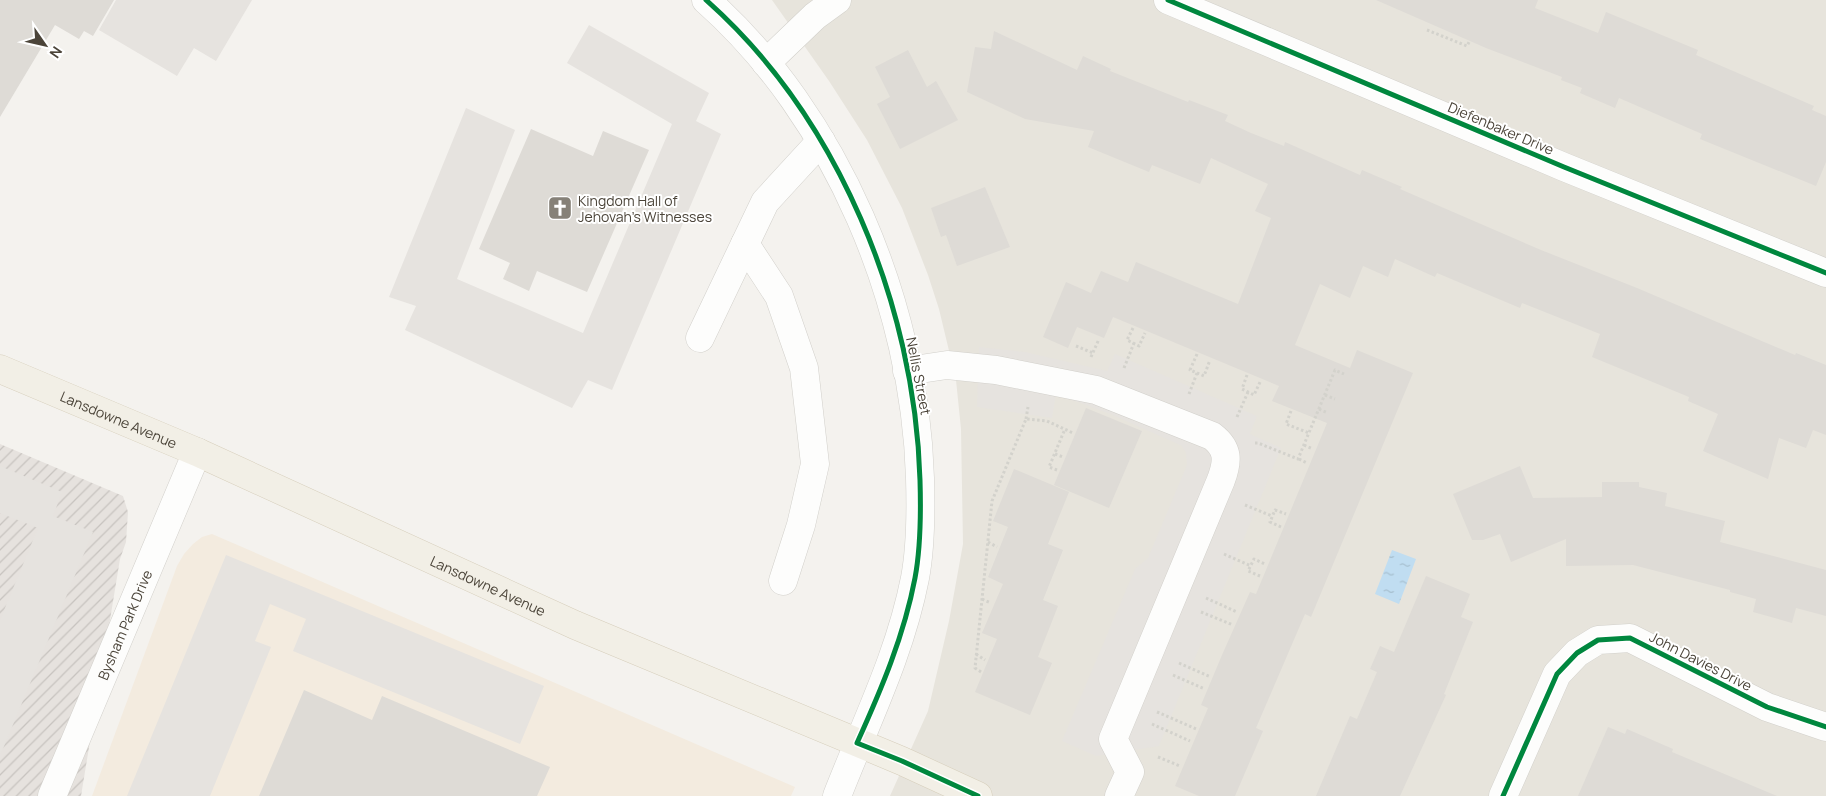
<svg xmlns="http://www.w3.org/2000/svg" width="1826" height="796" font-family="Manrope,sans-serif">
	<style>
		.residential { fill: #e7e4dc }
		.commercial { fill: #f3ebdf }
		.industrial { fill: url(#industrial-furrows) }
		.parking { fill: #e6e3df }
		.water { fill: url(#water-ripples) }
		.building { fill: #dedbd6 }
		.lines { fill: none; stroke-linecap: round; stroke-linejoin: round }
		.minor-casing { stroke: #d2d0cb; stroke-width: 29 }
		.major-casing { stroke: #d6cebb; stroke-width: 29 }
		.path { stroke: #d3d2cc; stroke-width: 3; stroke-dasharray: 2.5 2.5; stroke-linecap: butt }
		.minor { stroke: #fdfdfc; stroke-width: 28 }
		.major { stroke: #f2efe6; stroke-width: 28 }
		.cycleway-casing { stroke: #fff; stroke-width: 8 }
		.cycleway { stroke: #00873e; stroke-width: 5 }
		.labels { text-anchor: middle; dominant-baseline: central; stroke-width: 4; stroke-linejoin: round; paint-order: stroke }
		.street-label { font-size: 14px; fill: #4b4439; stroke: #fff }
		.poi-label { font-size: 14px; fill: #4b4439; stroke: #fff; text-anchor: start }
	</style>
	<defs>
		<pattern id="industrial-furrows" width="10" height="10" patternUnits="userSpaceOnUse" patternTransform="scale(1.25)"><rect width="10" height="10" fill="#e6e2de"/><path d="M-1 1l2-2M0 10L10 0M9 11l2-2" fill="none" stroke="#c7c3bf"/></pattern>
		<pattern id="water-ripples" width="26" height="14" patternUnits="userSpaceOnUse" patternTransform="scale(1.25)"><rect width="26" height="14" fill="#c0ddf1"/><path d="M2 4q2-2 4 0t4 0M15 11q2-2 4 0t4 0" fill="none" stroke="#a6bfcf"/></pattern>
	</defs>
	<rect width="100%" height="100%" fill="#f4f2ee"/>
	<polygon class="residential" points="772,0 1826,0 1826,796 890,796 928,711 949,621 963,544 961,429 956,380 939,309 928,275 902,208 867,140 829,81"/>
	<polygon class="commercial" points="212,534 795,787 791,796 92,796 177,566 184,554 193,544 202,537"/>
	<polygon class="industrial" points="0,444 123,496 128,512 126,542 120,559 81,796 0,796"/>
	<g class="parking">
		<polygon points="116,0 252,0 216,61 194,48 177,76 99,30"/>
		<polygon points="589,25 709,93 696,121 721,134 612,390 588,380 572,408 405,330 416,306 389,297 466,108 515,130 457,279 583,333 672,124 567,63"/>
		<polygon points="979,347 1025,352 1107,371 1115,354 1257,416 1250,434 1281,448 1159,746 1096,756 1062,741 1135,569 1148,558 1187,465 1186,453 1182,446 1110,414 1056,394 1052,418 977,407"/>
		<polygon points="0,466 62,492 53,516 93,532 0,756 0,620 38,528 0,513"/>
		<polygon points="226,555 544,686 520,744 293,651 306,619 270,604 255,641 271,647 210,796 127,796"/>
	</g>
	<polygon class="water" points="1392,550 1416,559 1399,604 1375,594"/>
	<g class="building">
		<polygon points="0,0 114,0 93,36 84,31 79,39 55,25 0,117"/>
		<polygon points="1376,0 1538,0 1535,8 1598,33 1606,12 1698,50 1696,55 1814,106 1812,110 1826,116 1826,162 1816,186 1700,139 1702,134 1619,98 1615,108 1580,93 1582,88 1561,80 1562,77 1486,48"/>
		<polygon points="994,31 1077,70 1083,56 1111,69 1110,71 1188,102 1189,100 1228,115 1225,121 1251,133 1284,146 1285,142 1360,175 1362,170 1402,187 1400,189 1541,250 1637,288 1795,355 1796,353 1826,365 1826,435 1813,430 1806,448 1779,438 1768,479 1703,451 1718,414 1688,401 1689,397 1592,357 1600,334 1522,303 1520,308 1437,273 1435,277 1395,259 1388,277 1363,266 1350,298 1320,284 1295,345 1350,368 1357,350 1413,373 1311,617 1305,614 1256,728 1263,731 1235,796 1199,796 1175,786 1208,708 1201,705 1222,655 1250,592 1256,594 1327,423 1272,401 1279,386 1113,317 1104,338 1077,327 1068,348 1043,337 1066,282 1091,293 1101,271 1128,282 1136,262 1238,304 1271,218 1255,211 1268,184 1211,158 1200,184 1152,165 1149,172 1088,147 1094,131 1025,119 967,92 975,47 991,49"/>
		<polygon points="908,50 927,87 936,81 958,120 900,149 877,104 890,97 875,67"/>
		<polygon points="531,129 593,156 603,131 649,150 587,292 537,271 529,291 503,279 510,263 479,249"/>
		<polygon points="985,187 1010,247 957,266 946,235 941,237 931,208"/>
		<polygon points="1086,408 1142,431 1109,508 1054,485"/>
		<polygon points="1520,466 1533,498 1602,497 1602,482 1639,482 1639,487 1667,493 1665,506 1725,521 1720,542 1826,570 1826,616 1796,608 1792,623 1753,612 1756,599 1730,592 1730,590 1633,565 1566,566 1566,539 1511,562 1500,534 1483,540 1472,540 1453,494"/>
		<polygon points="1014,469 1069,492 1048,544 1063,550 1043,600 1058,606 1038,657 1052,663 1030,715 975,692 997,639 982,633 1003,584 988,577 1008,527 993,521"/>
		<polygon points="1426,576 1470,594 1461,617 1473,622 1444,694 1446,695 1400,796 1316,796 1350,716 1357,719 1377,672 1370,669 1380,646 1394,652"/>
		<polygon points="304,690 372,720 382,696 550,767 537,796 259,796"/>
		<polygon points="1608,727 1625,734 1627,729 1673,749 1672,752 1777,796 1578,796"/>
	</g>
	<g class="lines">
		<defs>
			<g id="minor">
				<path d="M 706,0 C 837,116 915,305 920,478 C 921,511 921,546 915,578 C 900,655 865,724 837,796"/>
				<polyline points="1168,0 1564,167 1826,273"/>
				<polyline points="766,63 815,16 837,0"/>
				<polyline points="745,244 779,296 804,368 815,464 801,525 783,581"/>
				<polyline points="700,338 765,202 821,141"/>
				<path d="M 907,371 L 947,365 L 996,370 L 1096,390 L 1212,436 C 1229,449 1228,461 1221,480 L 1113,739 L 1130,772 L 1119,796"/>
				<path id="s1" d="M 52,796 L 197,452"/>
				<polyline points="1503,796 1557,674 1577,653 1598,640 1630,638 1767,707 1826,727"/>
			</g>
			<g id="major">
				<path id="s2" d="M 0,369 L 197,452 L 575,625 L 902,761 L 978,796"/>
			</g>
		</defs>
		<use href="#minor" class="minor-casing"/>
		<use href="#major" class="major-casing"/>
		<g class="path">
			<polyline points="1427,30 1467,46 1469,42"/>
			<polyline points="1133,328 1127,340 1139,346 1145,333"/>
			<polyline points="1076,346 1093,353"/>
			<polyline points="1197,354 1190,370 1204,376 1210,360"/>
			<polyline points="1091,357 1099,339"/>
			<polyline points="1124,368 1134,343"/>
			<polyline points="1247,375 1242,389 1254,395 1261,380"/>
			<polyline points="1189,394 1197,373"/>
			<polyline points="1325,395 1335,399"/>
			<polyline points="1319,409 1328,413"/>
			<polyline points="1291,411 1286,424 1309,433"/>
			<polyline points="1237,417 1248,392"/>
			<polyline points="1026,419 1028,407"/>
			<polyline points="1255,443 1258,443 1298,459 1335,370 1344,374"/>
			<polyline points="1304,445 1313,449"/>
			<polyline points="1055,454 1063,457"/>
			<polyline points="1299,459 1307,463"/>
			<polyline points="1057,470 1049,467 1065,429"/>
			<polyline points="1245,505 1272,516"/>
			<polyline points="1281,527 1270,522 1275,510 1286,514"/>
			<polyline points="988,542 997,547"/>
			<polyline points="1224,554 1251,566"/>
			<polyline points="1260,576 1248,571 1254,559 1265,564"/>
			<polyline points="1206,598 1237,612"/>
			<polyline points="982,599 991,603"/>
			<polyline points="1201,612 1233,625"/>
			<polyline points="976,654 985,660"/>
			<polyline points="1179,663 1211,677"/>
			<polyline points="981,672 975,668 992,501 1026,419 1047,421 1073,433"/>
			<polyline points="1173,675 1205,689"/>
			<polyline points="1157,712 1196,729"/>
			<polyline points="1152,724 1190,741"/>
			<polyline points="1158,757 1180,766"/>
		</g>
		<use href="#minor" class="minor"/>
		<use href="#major" class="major"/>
		<defs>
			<g id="cycleway">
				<path d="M 706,0 C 838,117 915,305 920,480 C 921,513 921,546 915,578 C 904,636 881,690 857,743 L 902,761 L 978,796"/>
				<polyline points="1168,0 1564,167 1826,273"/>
				<polyline points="1503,796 1557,674 1577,653 1598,640 1630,638 1767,707 1826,727"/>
			</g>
		</defs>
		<use href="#cycleway" class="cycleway-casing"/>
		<use href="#cycleway" class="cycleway"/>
	</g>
	<defs>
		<symbol id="church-square" viewBox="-11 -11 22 22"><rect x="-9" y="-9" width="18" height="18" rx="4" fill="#868178" stroke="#fff"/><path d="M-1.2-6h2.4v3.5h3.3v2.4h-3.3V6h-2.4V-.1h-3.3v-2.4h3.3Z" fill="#fff"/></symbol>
	</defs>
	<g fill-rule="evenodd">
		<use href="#church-square" x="546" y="194" width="28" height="28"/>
	</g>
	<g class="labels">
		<g class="street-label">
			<text transform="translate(1501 128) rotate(23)">Diefenbaker Drive</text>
			<text transform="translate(919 376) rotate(79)">Nellis Street</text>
			<text stroke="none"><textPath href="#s2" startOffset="129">Lansdowne Avenue</textPath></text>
			<text stroke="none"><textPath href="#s2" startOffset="534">Lansdowne Avenue</textPath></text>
			<text stroke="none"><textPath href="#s1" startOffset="186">Bysham Park Drive</textPath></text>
			<text transform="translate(1701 661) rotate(27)">John Davies Drive</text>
		</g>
		<g class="poi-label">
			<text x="578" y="200">Kingdom Hall of<tspan x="578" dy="16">Jehovah's Witnesses</tspan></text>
		</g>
	</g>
	<g transform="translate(45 45) rotate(124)" stroke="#ffffff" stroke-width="4" paint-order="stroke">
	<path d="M0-4L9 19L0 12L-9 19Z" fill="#4b4439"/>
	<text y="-8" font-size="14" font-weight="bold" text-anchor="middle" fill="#4b4439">N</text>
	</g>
</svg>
